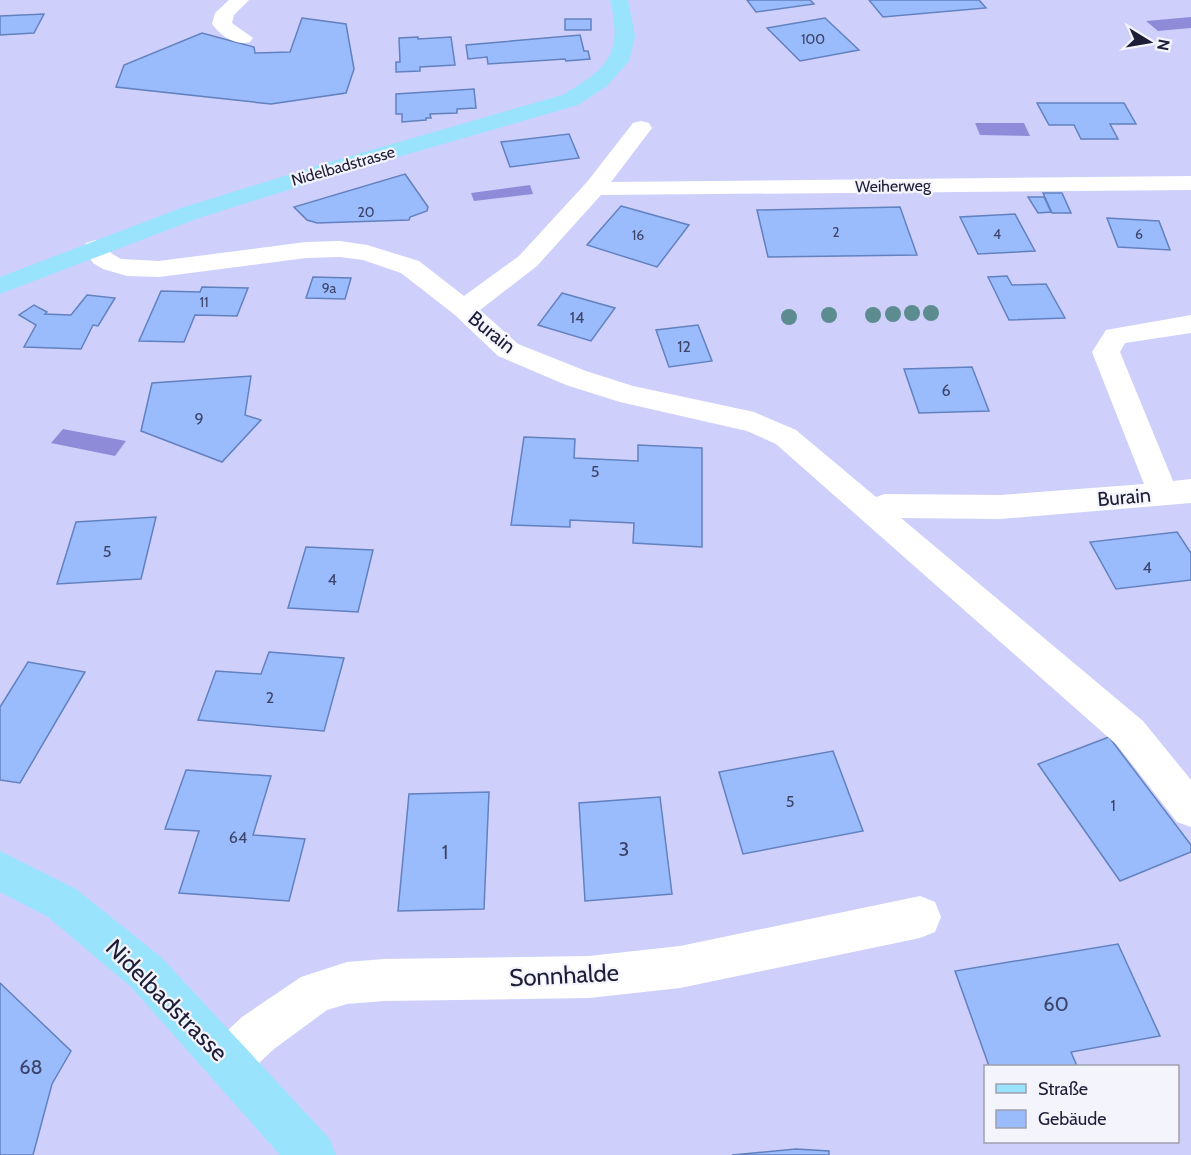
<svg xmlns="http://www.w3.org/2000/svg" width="1191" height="1155" font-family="Cabin,sans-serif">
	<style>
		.water { fill: #8e8cd8 }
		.building { fill: #9abbfc; stroke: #6381bf; stroke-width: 1.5 }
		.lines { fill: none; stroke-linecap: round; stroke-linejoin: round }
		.minor { fill: #fff; fill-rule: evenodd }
		.major { fill: #99e3fc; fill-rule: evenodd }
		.tree { fill: #5d8c90 }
		.labels { text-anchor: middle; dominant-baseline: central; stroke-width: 4.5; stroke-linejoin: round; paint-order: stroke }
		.far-number-label { font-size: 14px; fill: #3d4469 }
		.far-street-label { font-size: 16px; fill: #1e1d38; stroke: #f4f4fc }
		.number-label { font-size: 16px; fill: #3d4469 }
		.street-label { font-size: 20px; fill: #1e1d38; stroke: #f4f4fc }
		.near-number-label { font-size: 20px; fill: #3d4469 }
		.near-street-label { font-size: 24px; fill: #1e1d38; stroke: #f4f4fc }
	</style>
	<rect width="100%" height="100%" fill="#ced0fb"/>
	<g class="water">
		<polygon points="1191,17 1191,28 1158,31 1146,21"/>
		<polygon points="975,123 1024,123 1030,136 980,135"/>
		<polygon points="530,185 533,194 474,201 471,193"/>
		<polygon points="63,429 126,441 115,456 51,443"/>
	</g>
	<g class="building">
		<polygon points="747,0 810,0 814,4 756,12"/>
		<polygon points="869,0 979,0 986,8 883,17"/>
		<polygon points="44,14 34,33 0,35 0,16"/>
		<polygon points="302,18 346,24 354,69 346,93 271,104 116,87 124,65 202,33 254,47 255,53 290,52"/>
		<polygon points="825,18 859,50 800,61 767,28"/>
		<rect x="565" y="19" width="26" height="11"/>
		<polygon points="580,35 584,51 588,51 590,59 566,61 565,59 488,64 487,57 468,59 466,45"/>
		<polygon points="418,37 418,39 451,37 455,65 420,67 420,71 396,72 396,62 400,62 399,38"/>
		<polygon points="474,89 476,108 457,109 457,113 430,114 431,118 426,118 426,120 402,122 402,114 396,114 396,94"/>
		<polygon points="1037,103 1124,103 1136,124 1110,124 1118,139 1081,139 1074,125 1049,125"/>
		<polygon points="569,134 579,158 510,167 501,142"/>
		<polygon points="405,174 428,207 427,211 410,217 409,220 317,223 307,220 294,207"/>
		<polygon points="1043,193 1062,193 1071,213 1052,213"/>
		<polygon points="1028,197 1044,197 1051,212 1038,213"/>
		<polygon points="621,206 689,225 657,267 587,245"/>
		<polygon points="900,207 917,255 768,257 757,210"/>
		<polygon points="1015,214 1035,251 978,254 960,217"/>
		<polygon points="1107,218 1159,221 1170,250 1118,247"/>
		<polygon points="1007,276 1012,285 1046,284 1065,318 1009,320 988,277"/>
		<polygon points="313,277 351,278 345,299 306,298"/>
		<polygon points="202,287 248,288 237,316 195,315 184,342 139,341 161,291 200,292"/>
		<polygon points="562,293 615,308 591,341 538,325"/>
		<polygon points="87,295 115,298 98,326 93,325 81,349 24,347 36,325 19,315 34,305 47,312 45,314 71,315"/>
		<polygon points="698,325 712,361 669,367 656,330"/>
		<polygon points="972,367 989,411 919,413 904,369"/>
		<polygon points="251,376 245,415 261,420 222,462 141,431 152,383"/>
		<polygon points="524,437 575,439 574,458 638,461 638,445 702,448 702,547 633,543 634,523 570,520 570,527 511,525"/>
		<polygon points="156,517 141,579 57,584 76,522"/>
		<polygon points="1177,532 1191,553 1191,580 1116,589 1090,542"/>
		<polygon points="306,547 373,550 358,612 288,608"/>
		<polygon points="269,652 344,658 324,731 198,720 216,671 261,674"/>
		<polygon points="28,662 85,672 20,783 0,780 0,707"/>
		<polygon points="1109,737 1191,845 1191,852 1120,881 1038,764"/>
		<polygon points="833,751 863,831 743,854 719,772"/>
		<polygon points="186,770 271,776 253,835 305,839 289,901 179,893 199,831 165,829"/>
		<polygon points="489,792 484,909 398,911 409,794"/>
		<polygon points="660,797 672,894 585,901 579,803"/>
		<polygon points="1118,944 1160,1036 1071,1052 1077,1066 989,1066 955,971"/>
		<polygon points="0,983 71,1051 52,1084 33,1155 0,1155"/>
		<polygon points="796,1149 829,1151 829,1155 732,1155"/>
	</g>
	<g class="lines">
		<g class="minor">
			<path d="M 229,0 L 249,0 L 234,15 L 232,23 L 253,38 L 250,42 C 235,46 221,36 212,24 L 215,13 Z"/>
			<polygon points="641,121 649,123 652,128 611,182 1191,176 1191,190 601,195 537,266 480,310 518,344 586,371 633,386 754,412 796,430 876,497 885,494 1000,495 1144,484 1092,352 1106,330 1191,315 1191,333 1125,343 1120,352 1173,481 1191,479 1191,503 1000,519 901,518 1143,721 1191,780 1191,827 1177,822 1117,745 776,444 747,431 620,402 566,385 498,356 455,315 401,273 363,260 340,257 306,258 159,277 127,276 103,269 93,263 83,248 86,243 95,240 104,243 111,253 121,259 159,261 306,242 340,241 367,245 419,261 464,296 519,256 587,182 633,123"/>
			<polygon points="920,896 935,902 941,917 935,932 920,938 680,988 589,998 384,1001 347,1004 327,1010 274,1049 244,1077 228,1083 212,1077 206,1061 212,1045 242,1017 301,977 347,962 384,959 589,956 680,946"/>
		</g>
		<g class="major">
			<path d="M 610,0 L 628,0 L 635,36 L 629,61 L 607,86 L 578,105 L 339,174 L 199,218 L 0,294 L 0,277 L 181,208 L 323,164 L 562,95 C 608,69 623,54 610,0 Z"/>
			<polygon points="0,851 76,889 161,957 329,1138 336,1155 280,1155 131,987 48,917 0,892"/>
		</g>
	</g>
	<g class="tree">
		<circle cx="912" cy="313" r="8"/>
		<circle cx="931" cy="313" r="8"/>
		<circle cx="893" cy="314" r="8"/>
		<circle cx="829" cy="315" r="8"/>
		<circle cx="873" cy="315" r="8"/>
		<circle cx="789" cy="317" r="8"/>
	</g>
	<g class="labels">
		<g class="far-number-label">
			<text x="813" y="39">100</text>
			<text x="366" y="212">20</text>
			<text x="836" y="232">2</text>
			<text x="997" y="234">4</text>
			<text x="1139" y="234">6</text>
			<text x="638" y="235">16</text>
			<text x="329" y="288">9a</text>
			<text x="204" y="302">11</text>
		</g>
		<g class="far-street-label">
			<text transform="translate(343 166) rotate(-16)">Nidelbadstrasse</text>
			<text transform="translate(893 186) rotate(-1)">Weiherweg</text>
		</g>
		<g class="number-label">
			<text x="577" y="317">14</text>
			<text x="684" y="346">12</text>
			<text x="946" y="390">6</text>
			<text x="199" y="418">9</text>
			<text x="595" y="471">5</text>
			<text x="107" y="551">5</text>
			<text x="1147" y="567">4</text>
			<text x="332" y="579">4</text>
			<text x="270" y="697">2</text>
			<text x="790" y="801">5</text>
			<text x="1113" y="805">1</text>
			<text x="238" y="837">64</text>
		</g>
		<g class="street-label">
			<text transform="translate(492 332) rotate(39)">Burain</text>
			<text transform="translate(1124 497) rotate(-5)">Burain</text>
		</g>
		<g class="near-number-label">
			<text x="624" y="849">3</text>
			<text x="445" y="852">1</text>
			<text x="1056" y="1004">60</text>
			<text x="31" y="1067">68</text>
		</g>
		<g class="near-street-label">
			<text transform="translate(564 975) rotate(-3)">Sonnhalde</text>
			<text transform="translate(167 1000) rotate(45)">Nidelbadstrasse</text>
		</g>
	</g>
	<rect x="984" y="1065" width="195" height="78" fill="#f4f4fc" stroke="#9e9eae" stroke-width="1.5"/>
	<rect x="996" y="1084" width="30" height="9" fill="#99e3fc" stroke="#9e9eae" stroke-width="1.5"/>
	<text x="1038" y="1095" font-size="18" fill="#1e1d38">Straße</text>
	<rect x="996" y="1110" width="30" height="18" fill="#9abbfc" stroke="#9e9eae" stroke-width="1.5"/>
	<text x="1038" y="1125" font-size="18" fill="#1e1d38">Gebäude</text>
	<g transform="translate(1149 42) rotate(101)" stroke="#f4f4fc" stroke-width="4.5" paint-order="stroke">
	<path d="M0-4.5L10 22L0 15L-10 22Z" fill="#1e1d38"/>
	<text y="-9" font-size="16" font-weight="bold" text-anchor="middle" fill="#1e1d38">N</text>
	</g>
</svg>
